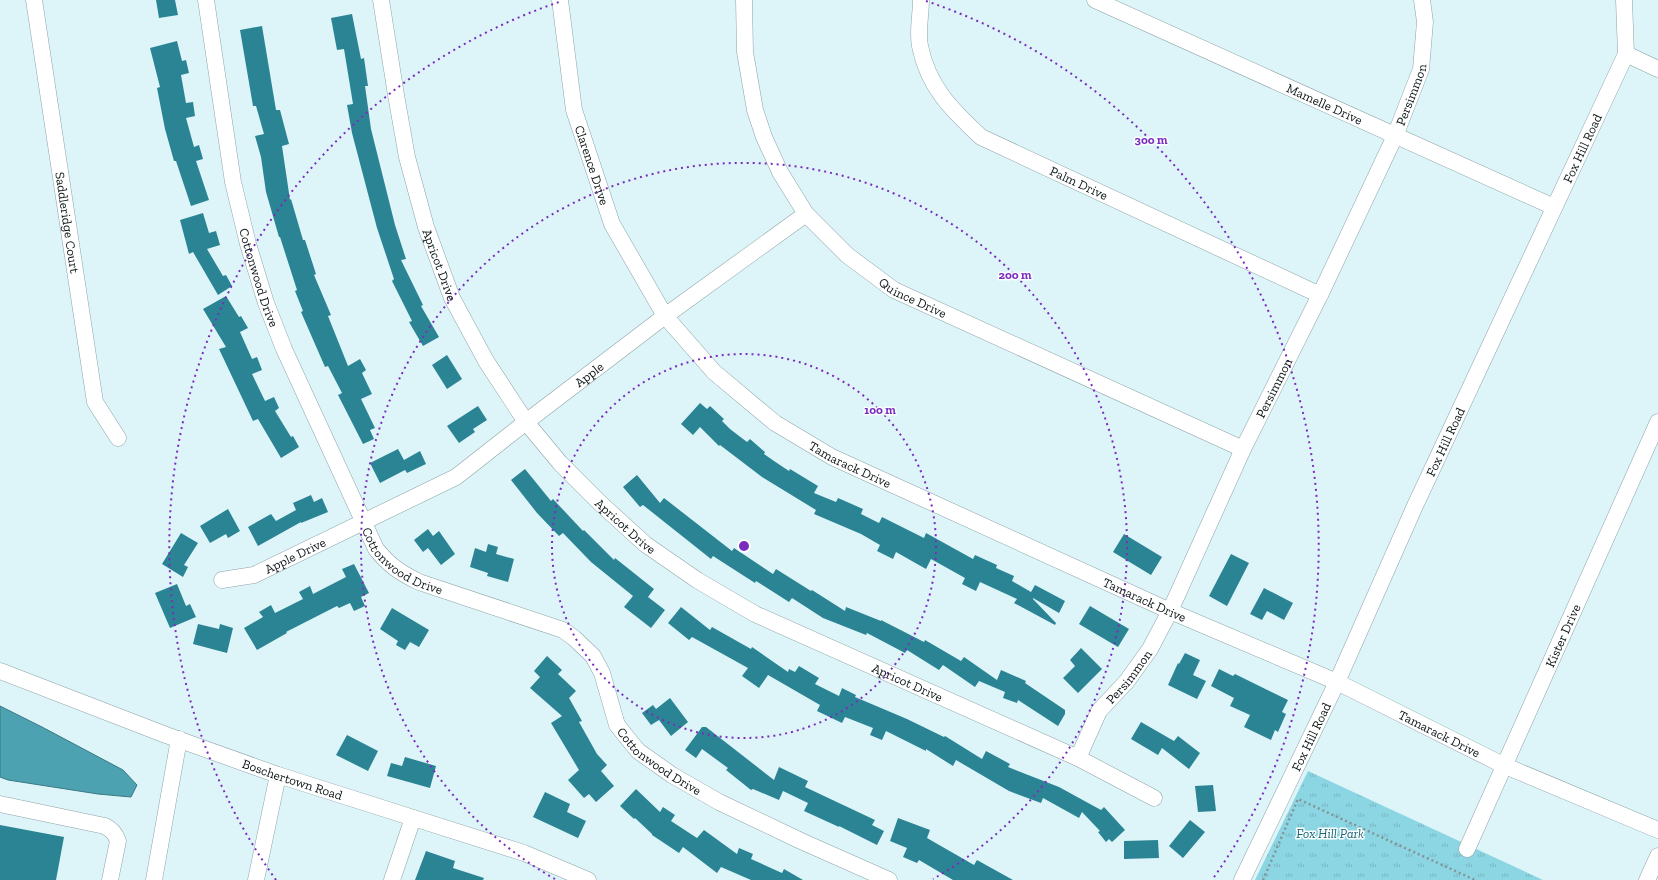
<svg xmlns="http://www.w3.org/2000/svg" width="1658" height="880" font-family="'Zilla Slab',serif">
	<style>
		.park { fill: url(#park-tufts) }
		.water { fill: #4da2b2; stroke: #3a7884 }
		.building { fill: #2b8494 }
		.lines { fill: none; stroke-linecap: round; stroke-linejoin: round }
		.minor-casing { stroke: #8da3a7; stroke-width: 17 }
		.path { stroke: #839498; stroke-width: 2.5; stroke-dasharray: 2 3; stroke-linecap: butt }
		.minor { stroke: #fff; stroke-width: 16 }
		.ring { fill: none; stroke: #7b2cbf; stroke-width: 2; stroke-dasharray: 2 4 }
		.labels { text-anchor: middle; dominant-baseline: central; stroke-width: 3; stroke-linejoin: round; paint-order: stroke }
		.street-label { font-size: 13px; fill: #0d1517; stroke: #f9feff }
		.park-label { font-size: 13px; font-style: italic; fill: #1b606c; stroke: #f9feff }
		.centre { fill: #7b2cbf; stroke: #f9feff; stroke-width: 2 }
		.ring-label { font-size: 12px; text-anchor: middle; font-weight: bold; fill: #7b2cbf; stroke: #f9feff; stroke-width: 3; stroke-linejoin: round; paint-order: stroke }
	</style>
	<defs>
		<pattern id="park-tufts" width="24" height="20" patternUnits="userSpaceOnUse"><rect width="24" height="20" fill="#8cd5e3"/><path d="M3 7l-1-3M5 7V3M7 7l1-3M15 17l-1-3M17 17v-4M19 17l1-3" fill="none" stroke="#78b6c2"/></pattern>
	</defs>
	<rect width="100%" height="100%" fill="#ddf5f9"/>
	<polygon class="park" points="1308,771 1543,880 1255,880"/>
	<polygon class="water" points="0,706 42,727 123,770 137,785 131,797 98,794 8,780 0,777"/>
	<g class="building">
		<polygon points="156,0 175,0 178,15 159,18"/>
		<polygon points="352,14 361,59 364,58 368,86 365,86 371,129 395,225 406,259 401,260 423,305 421,306 439,337 423,346 409,322 412,321 392,281 394,279 377,228 352,133 347,105 353,104 344,49 337,50 331,18"/>
		<polygon points="262,26 276,110 280,110 289,144 282,146 290,200 291,199 303,240 305,240 316,274 314,275 331,315 328,316 348,366 360,359 366,370 362,373 372,394 361,399 375,428 370,430 374,439 363,444 338,395 342,393 328,366 325,367 301,312 303,311 295,291 297,290 280,237 279,237 266,192 261,157 255,136 264,134 256,106 253,106 240,30"/>
		<polygon points="177,41 182,61 186,60 189,73 181,75 186,103 193,102 195,116 186,118 194,147 199,145 203,159 196,161 209,200 191,206 176,161 174,161 165,129 157,88 160,87 150,48"/>
		<polygon points="203,213 209,233 216,231 220,245 207,249 223,276 226,275 232,286 218,295 193,252 189,254 180,220"/>
		<polygon points="226,296 239,317 241,316 248,328 240,332 252,359 257,357 262,370 252,374 265,401 274,397 279,408 275,411 291,437 293,436 299,447 281,458 258,419 253,421 219,349 226,347 203,309"/>
		<polygon points="447,355 462,379 447,389 432,365"/>
		<polygon points="700,403 707,409 710,406 724,419 722,421 730,429 747,442 750,439 765,452 764,454 774,461 789,471 790,469 818,486 814,493 836,502 838,498 863,509 861,514 879,523 882,517 924,538 926,533 973,559 975,555 997,565 996,568 1014,576 1012,581 1031,592 1035,585 1065,601 1059,613 1033,598 1033,599 1056,623 1055,625 1014,603 1017,599 980,582 976,591 962,584 965,578 931,559 926,569 896,552 893,559 877,551 880,545 861,534 814,514 816,510 762,477 720,445 719,446 700,427 693,435 681,424"/>
		<polygon points="478,406 487,420 473,429 475,432 459,443 447,426"/>
		<polygon points="398,449 404,460 420,451 426,464 407,473 405,470 380,483 370,463"/>
		<polygon points="525,469 551,501 553,499 583,531 584,530 614,560 615,558 654,589 648,597 665,610 651,628 624,607 633,596 591,562 563,533 559,536 537,513 511,480"/>
		<polygon points="637,475 660,503 664,498 732,551 734,548 773,574 776,569 811,591 812,590 845,611 846,607 881,621 881,620 924,642 925,640 961,661 964,657 997,680 1001,670 1026,681 1025,683 1065,710 1065,714 1058,726 1018,700 1017,703 1003,698 1005,692 979,681 975,687 943,665 939,670 907,650 905,653 867,633 866,635 823,618 792,598 789,602 756,581 755,583 713,556 711,559 643,505 640,507 623,487"/>
		<polygon points="311,495 314,502 322,498 328,512 301,523 301,522 258,546 248,527 271,514 276,521 296,510 293,503"/>
		<polygon points="228,509 240,531 228,538 226,534 210,543 200,526"/>
		<polygon points="428,529 433,536 439,531 455,554 441,565 428,548 423,552 414,540"/>
		<polygon points="181,533 198,543 184,565 188,567 183,577 162,564"/>
		<polygon points="1124,534 1162,557 1151,575 1113,552"/>
		<polygon points="488,544 498,547 496,554 514,559 508,582 487,576 488,573 470,567 475,548 486,552"/>
		<polygon points="1231,554 1249,563 1227,606 1209,596"/>
		<polygon points="354,564 369,593 361,597 365,606 354,611 350,603 339,608 337,606 286,632 287,633 257,650 244,628 263,617 259,612 271,605 275,613 303,599 299,592 310,586 313,594 346,577 342,569"/>
		<polygon points="177,584 186,606 190,604 196,617 170,628 155,593"/>
		<polygon points="1264,588 1293,603 1284,620 1267,611 1262,620 1250,614"/>
		<polygon points="1090,606 1129,629 1118,647 1079,624"/>
		<polygon points="681,607 710,630 712,627 751,649 752,647 788,672 789,669 795,672 799,666 819,678 815,684 839,696 842,688 856,695 855,697 907,719 944,737 945,736 982,759 986,751 1010,764 1008,767 1059,787 1101,810 1104,807 1125,830 1112,842 1109,839 1106,842 1098,832 1100,831 1082,812 1079,818 1043,798 1041,803 1009,791 956,760 953,766 926,749 926,751 886,731 882,740 870,735 873,728 845,717 842,723 817,711 820,705 768,675 759,688 742,676 748,668 692,637 689,640 668,623"/>
		<polygon points="392,608 429,630 419,647 410,642 405,650 396,645 398,641 380,629"/>
		<polygon points="198,624 219,629 220,624 233,628 227,653 193,644"/>
		<polygon points="1081,648 1102,669 1078,693 1063,678 1075,666 1070,660"/>
		<polygon points="1185,653 1200,660 1193,675 1206,681 1197,699 1168,685 1178,663 1179,664"/>
		<polygon points="547,656 562,670 558,674 576,691 569,698 582,721 579,722 597,754 607,765 601,771 614,786 596,802 589,794 584,798 568,780 579,770 551,723 562,716 530,688 540,677 534,671"/>
		<polygon points="1219,669 1233,676 1235,674 1288,700 1282,712 1286,714 1278,732 1275,730 1271,740 1244,727 1250,715 1230,706 1234,698 1211,686"/>
		<polygon points="670,698 688,722 671,736 659,720 651,725 642,713 653,705 656,709"/>
		<polygon points="1141,722 1174,741 1178,736 1200,753 1189,769 1162,748 1158,755 1131,739"/>
		<polygon points="702,727 706,727 774,780 779,767 808,781 805,787 875,820 872,825 884,831 877,845 839,826 839,827 804,811 808,803 783,791 779,800 753,789 751,790 726,770 728,768 702,749 696,758 685,750"/>
		<polygon points="347,735 378,751 368,771 336,755"/>
		<polygon points="405,757 436,766 430,788 387,776 391,763 402,766"/>
		<polygon points="1213,785 1216,811 1198,812 1195,786"/>
		<polygon points="636,789 660,812 663,807 675,815 671,821 697,838 704,830 737,854 739,848 753,854 751,859 782,873 784,869 803,880 751,880 721,867 717,873 683,847 679,853 652,835 652,834 635,818 634,819 620,806"/>
		<polygon points="545,792 570,804 567,812 586,821 578,838 533,817"/>
		<polygon points="898,818 930,830 927,838 974,865 977,860 1013,880 953,880 919,860 917,863 903,857 907,848 890,841"/>
		<polygon points="1190,820 1205,832 1183,858 1169,846"/>
		<polygon points="0,825 64,837 56,880 0,880"/>
		<polygon points="1158,840 1159,858 1124,859 1124,841"/>
		<polygon points="426,851 455,861 453,868 484,878 483,880 415,880"/>
	</g>
	<g class="lines">
		<defs>
			<g id="minor">
				<path id="s1" d="M 34,0 L 95,402 L 118,438"/>
				<path id="s2" d="M 206,0 L 233,182 L 248,244 L 266,303 L 284,349 L 376,549 C 390,566 399,572 419,582 L 563,630 L 574,638 L 593,656 L 602,673 L 617,725 L 638,751 L 672,775 L 719,802 L 801,841 L 889,880"/>
				<path id="s3" d="M 381,0 L 396,95 L 407,157 L 426,227 L 452,298 L 486,361 L 526,422 L 560,463 L 600,503 L 645,544 L 697,580 L 755,614 L 1078,758 L 1154,798"/>
				<path id="s4" d="M 560,0 L 574,110 L 612,224 L 665,316 L 714,372 L 775,423 L 832,457 L 1170,611 L 1337,682 L 1503,765 L 1658,830"/>
				<path id="s5" d="M 744,0 L 745,52 L 755,110 L 764,137 L 780,172 L 806,214 L 847,255 L 894,290 L 1243,449"/>
				<path id="s6" d="M 921,0 C 921,15 917,32 920,46 C 928,87 952,110 981,137 L 1320,295"/>
				<path id="s7" d="M 1095,0 L 1554,207"/>
				<polyline points="1626,54 1658,69"/>
				<path id="s8" d="M 222,580 L 254,575 L 456,477 L 526,422 L 665,316 L 806,214"/>
				<path id="s9" d="M 0,671 L 166,735 L 278,775 L 524,853 L 588,880"/>
				<path id="s10" d="M 1078,758 L 1099,711 L 1127,681 L 1150,649 L 1170,611 L 1243,449 L 1320,295 L 1395,136 L 1421,69 L 1425,22 L 1422,0"/>
				<path d="M 0,804 L 105,826 C 112,830 115,833 118,841 L 110,880"/>
				<path id="s11" d="M 1467,849 L 1658,422"/>
				<polyline points="154,880 179,739"/>
				<polyline points="256,880 278,775"/>
				<polyline points="392,880 413,818"/>
				<path id="s12" d="M 1242,880 L 1337,682 L 1414,508 L 1626,54 L 1624,0"/>
				<polyline points="1647,880 1658,856"/>
			</g>
		</defs>
		<use href="#minor" class="minor-casing"/>
		<polyline class="path" points="1263,880 1298,799 1475,880"/>
		<use href="#minor" class="minor"/>
	</g>
	<g class="ring">
		<circle cx="744" cy="546" r="192"/>
		<path d="M555 879A383 383 0 1 1 933 879"/>
		<path d="M276 880A575 575 0 0 1 562 1M926 1A575 575 0 0 1 1212 880"/>
	</g>
	<g class="labels">
		<g class="street-label">
			<text stroke="none"><textPath href="#s10" startOffset="745">Persimmon</textPath></text>
			<text stroke="none"><textPath href="#s7" startOffset="252">Mamelle Drive</textPath></text>
			<text stroke="none"><textPath href="#s12" startOffset="807">Fox Hill Road</textPath></text>
			<text stroke="none"><textPath href="#s4" startOffset="169">Clarence Drive</textPath></text>
			<text stroke="none"><textPath href="#s6" startOffset="266">Palm Drive</textPath></text>
			<text stroke="none"><textPath href="#s1" startOffset="225">Saddleridge Court</textPath></text>
			<text stroke="none"><textPath href="#s3" startOffset="272">Apricot Drive</textPath></text>
			<text stroke="none"><textPath href="#s2" startOffset="283">Cottonwood Drive</textPath></text>
			<text stroke="none"><textPath href="#s5" startOffset="364">Quince Drive</textPath></text>
			<text stroke="none"><textPath href="#s8" startOffset="425">Apple</textPath></text>
			<text stroke="none"><textPath href="#s10" startOffset="421">Persimmon</textPath></text>
			<text stroke="none"><textPath href="#s12" startOffset="483">Fox Hill Road</textPath></text>
			<text stroke="none"><textPath href="#s4" startOffset="577">Tamarack Drive</textPath></text>
			<text stroke="none"><textPath href="#s3" startOffset="596">Apricot Drive</textPath></text>
			<text stroke="none"><textPath href="#s8" startOffset="78">Apple Drive</textPath></text>
			<text stroke="none"><textPath href="#s2" startOffset="607">Cottonwood Drive</textPath></text>
			<text stroke="none"><textPath href="#s4" startOffset="901">Tamarack Drive</textPath></text>
			<text stroke="none"><textPath href="#s11" startOffset="234">Kister Drive</textPath></text>
			<text stroke="none"><textPath href="#s10" startOffset="97">Persimmon</textPath></text>
			<text stroke="none"><textPath href="#s3" startOffset="920">Apricot Drive</textPath></text>
			<text stroke="none"><textPath href="#s4" startOffset="1225">Tamarack Drive</textPath></text>
			<text stroke="none"><textPath href="#s12" startOffset="159">Fox Hill Road</textPath></text>
			<text stroke="none"><textPath href="#s2" startOffset="955">Cottonwood Drive</textPath></text>
			<text stroke="none"><textPath href="#s9" startOffset="312">Boschertown Road</textPath></text>
		</g>
		<g class="park-label">
			<text x="1330" y="833">Fox Hill Park</text>
		</g>
	</g>
	<circle cx="744" cy="546" r="6" class="centre"/>
	<g class="ring-label">
		<text x="1151" y="144">300 m</text>
		<text x="1015" y="279">200 m</text>
		<text x="880" y="414">100 m</text>
	</g>
</svg>
